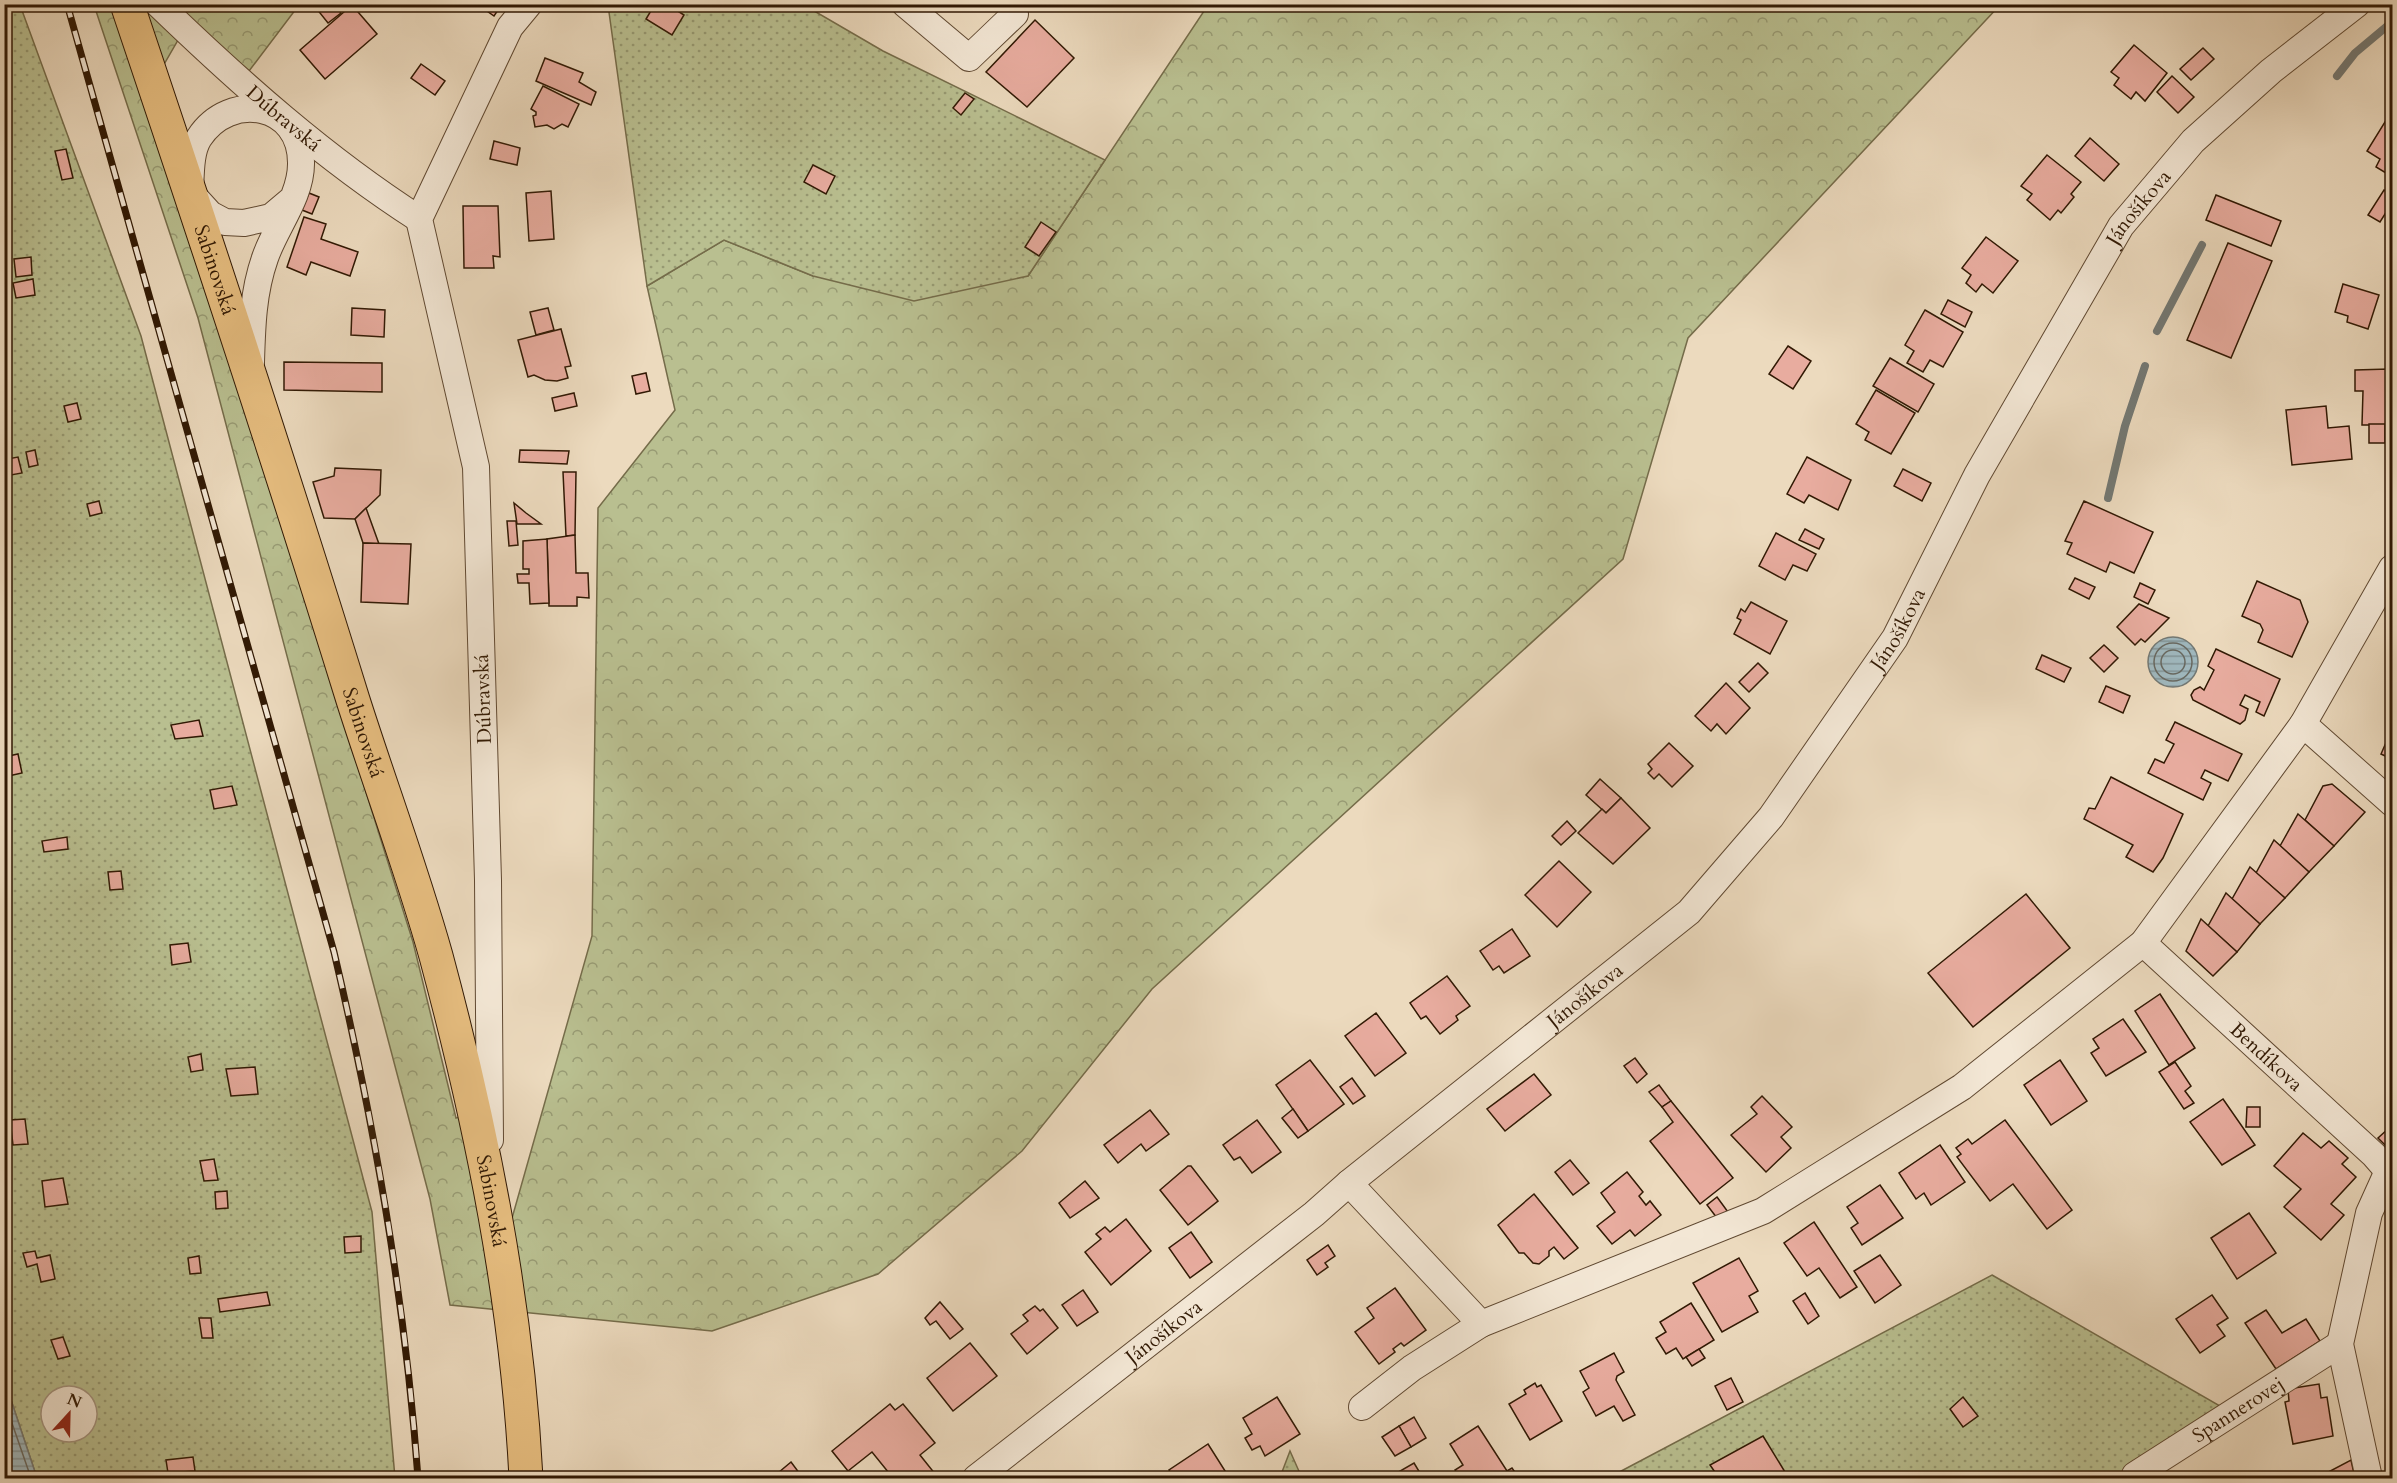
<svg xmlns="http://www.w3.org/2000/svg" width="2397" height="1483" font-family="Cardo,serif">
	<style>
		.forest { fill: url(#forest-crowns); stroke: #756c4a; stroke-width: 1.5 }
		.garden { fill: url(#garden-dots); stroke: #756c4a; stroke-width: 1.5; fill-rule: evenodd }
		.water { fill: url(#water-rules); stroke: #737873; stroke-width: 1.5 }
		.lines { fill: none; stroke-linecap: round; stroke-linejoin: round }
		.shore { stroke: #686860; stroke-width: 1.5 }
		.stream { stroke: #737873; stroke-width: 8 }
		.building { fill: #e8ac9f; stroke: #311904; stroke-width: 1.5 }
		.minor-casing { stroke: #604932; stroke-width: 28 }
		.primary-casing { stroke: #311904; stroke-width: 35 }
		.minor { stroke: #f3e7d5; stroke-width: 26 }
		.primary { stroke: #e6bd7f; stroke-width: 33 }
		.rail-casing { stroke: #311904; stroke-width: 7 }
		.rail { stroke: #f3e7d5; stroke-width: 4.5; stroke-dasharray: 14; stroke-linecap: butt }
		.labels { text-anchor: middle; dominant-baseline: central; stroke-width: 5; stroke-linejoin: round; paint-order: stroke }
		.street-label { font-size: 20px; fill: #311904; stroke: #f3e7d5 }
	</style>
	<defs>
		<pattern id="forest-crowns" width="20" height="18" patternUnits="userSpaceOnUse" patternTransform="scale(1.5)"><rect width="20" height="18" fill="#b9bf90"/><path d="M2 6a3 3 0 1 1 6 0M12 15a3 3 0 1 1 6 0" fill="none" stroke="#979a73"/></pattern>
		<pattern id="garden-dots" width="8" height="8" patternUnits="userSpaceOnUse" patternTransform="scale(1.5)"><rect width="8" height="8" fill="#b9bf90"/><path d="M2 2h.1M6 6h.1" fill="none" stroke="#979a73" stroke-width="1.8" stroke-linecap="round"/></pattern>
		<pattern id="water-rules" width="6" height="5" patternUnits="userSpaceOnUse" patternTransform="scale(1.5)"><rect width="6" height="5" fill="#9fb7bd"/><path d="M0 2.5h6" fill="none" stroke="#829497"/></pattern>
	</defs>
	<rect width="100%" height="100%" fill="#ecdabe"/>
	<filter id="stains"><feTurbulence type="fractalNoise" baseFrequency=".00333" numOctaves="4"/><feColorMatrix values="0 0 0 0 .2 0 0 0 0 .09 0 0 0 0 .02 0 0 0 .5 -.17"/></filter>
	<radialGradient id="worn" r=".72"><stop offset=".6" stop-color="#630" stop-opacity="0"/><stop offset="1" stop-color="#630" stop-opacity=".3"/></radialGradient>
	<polygon class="forest" points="94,5 299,5 243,79 185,28 147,94 413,942 456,1118 470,1114 499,1264 592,936 598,508 675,410 647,286 724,240 813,276 1028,276 1208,5 2000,5 1688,338 1623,559 1152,989 1022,1151 878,1274 712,1331 450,1305 430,1199 198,318"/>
	<g class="garden">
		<path d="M 4,5 L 20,5 L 141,336 L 372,1212 L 395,1478 L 37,1478 L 5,1382 ZM 51,1396 L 87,1396 L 87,1432 L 51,1432 Z"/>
		<polygon points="608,5 804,5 883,51 1105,160 1028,276 914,301 813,276 724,240 647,286"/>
		<polygon points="1992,1275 2227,1410 2129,1478 1608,1478"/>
		<polygon points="1290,1451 1302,1478 1274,1478 1282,1472"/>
	</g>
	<g class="water">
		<circle cx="2173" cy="662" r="25"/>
		<polygon points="4,1382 5,1382 37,1478 5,1478"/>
	</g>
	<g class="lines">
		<g class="shore">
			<circle cx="2173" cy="662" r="19"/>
			<circle cx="2173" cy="662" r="12"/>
			<polyline points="4,1400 31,1478"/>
		</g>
		<g class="stream">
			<polyline points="2337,76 2355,53 2392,22"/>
			<polyline points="2157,331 2202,245"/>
			<polyline points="2108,498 2125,426 2145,366"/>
		</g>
	</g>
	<g class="building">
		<polygon points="322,4 334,4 341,13 328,23 316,8"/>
		<polygon points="477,4 502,4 494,16"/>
		<polygon points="655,4 667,4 684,15 672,35 646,19"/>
		<polygon points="352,5 377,34 325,79 300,50"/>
		<polygon points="1035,20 1074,58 1027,107 986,72"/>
		<polygon points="2134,45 2167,73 2145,101 2136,92 2131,99 2114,85 2119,78 2111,72"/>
		<polygon points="2203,48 2214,59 2191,80 2180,69"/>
		<polygon points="545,58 583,73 579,82 596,92 591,105 536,81"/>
		<polygon points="421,64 445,81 435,95 411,78"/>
		<polygon points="2172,76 2194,97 2178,113 2157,92"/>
		<polygon points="543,86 579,104 568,127 562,124 554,129 547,125 535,127 533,116 536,115 536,112 531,109"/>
		<polygon points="965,93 974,99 961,115 953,108"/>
		<polygon points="2388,117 2392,120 2392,166 2386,173 2376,167 2380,159 2367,151"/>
		<polygon points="2090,138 2119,164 2104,181 2075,156"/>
		<polygon points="494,141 520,148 517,165 490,159"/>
		<polygon points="66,149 73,178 62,180 55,151"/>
		<polygon points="2047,155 2081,182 2071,194 2074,197 2061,213 2058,210 2050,220 2027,200 2032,194 2021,186"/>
		<polygon points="813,165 835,176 826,194 804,182"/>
		<polygon points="2384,190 2392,195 2392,203 2380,222 2368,215"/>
		<polygon points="551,191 554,239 529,241 526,193"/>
		<polygon points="309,193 319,197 312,214 302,210"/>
		<polygon points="2216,195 2281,221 2271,246 2206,220"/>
		<polygon points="463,206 498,206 500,257 493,256 494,268 464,268"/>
		<polygon points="304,217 326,224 321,239 358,252 350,276 311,262 306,275 287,267"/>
		<polygon points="1041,222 1056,232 1039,256 1025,247"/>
		<polygon points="1986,237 2018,261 1993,293 1982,284 1976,292 1966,283 1971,275 1962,268"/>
		<polygon points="2228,243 2272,261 2231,358 2187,340"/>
		<polygon points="31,257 32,275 16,277 14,259"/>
		<polygon points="33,279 35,295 16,298 13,283"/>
		<polygon points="2343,284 2379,295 2368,329 2347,322 2348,316 2335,312"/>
		<polygon points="1948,300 1972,312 1965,327 1941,314"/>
		<polygon points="352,308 385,310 384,337 351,335"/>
		<polygon points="548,308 554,330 536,335 530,312"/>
		<polygon points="1925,310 1963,332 1943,367 1930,360 1923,372 1907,363 1914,351 1905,345"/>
		<polygon points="561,329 571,366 565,367 568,378 557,381 545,380 534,375 528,377 518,340"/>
		<polygon points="1788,346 1811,361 1793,389 1769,374"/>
		<polygon points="1890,358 1934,384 1918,412 1873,386"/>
		<polygon points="284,362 382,363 382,392 284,390"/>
		<polygon points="2389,369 2390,425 2362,425 2363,391 2355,391 2355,370"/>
		<polygon points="646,373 650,391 636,394 632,376"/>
		<polygon points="1876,390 1915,413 1891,454 1865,440 1869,432 1856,424"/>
		<polygon points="574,393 577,406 555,411 552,398"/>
		<polygon points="77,403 81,419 68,422 64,406"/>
		<polygon points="2326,406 2328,428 2349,426 2352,459 2292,465 2286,410"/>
		<rect x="2369" y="424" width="16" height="19"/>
		<polygon points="35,450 38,465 29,467 26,452"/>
		<polygon points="520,450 569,451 567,464 519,462"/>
		<polygon points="18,457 22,473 11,475 7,459"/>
		<polygon points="1807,457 1851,480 1838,510 1809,495 1804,503 1787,494"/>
		<polygon points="335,468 381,470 380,495 355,519 324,518 313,482 334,476"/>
		<polygon points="1903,469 1931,483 1922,501 1894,486"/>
		<polygon points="563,472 576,472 575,535 566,536"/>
		<polygon points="99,501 102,513 90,516 87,504"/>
		<polygon points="2084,501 2153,532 2134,573 2110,562 2106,572 2067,554 2072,543 2065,541"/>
		<polygon points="514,503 526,513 541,524 517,524"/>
		<polygon points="366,508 379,544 363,543 355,519"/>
		<polygon points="507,521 516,521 518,545 509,546"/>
		<polygon points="1805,529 1824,539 1819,549 1799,540"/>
		<polygon points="1776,533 1816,554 1807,571 1793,565 1785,580 1759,566"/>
		<polygon points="575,535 576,573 588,573 589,598 577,597 577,606 549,606 547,539"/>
		<polygon points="547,539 549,603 530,604 529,583 518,583 517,574 529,574 529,569 523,569 523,541"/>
		<polygon points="363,543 411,544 408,604 361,602"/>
		<polygon points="2075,578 2095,587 2089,599 2069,589"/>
		<polygon points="2257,581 2300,600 2308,622 2292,657 2258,642 2263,630 2260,624 2242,616"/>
		<polygon points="2140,583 2155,590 2148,604 2134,597"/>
		<polygon points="1751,602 1787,621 1770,654 1734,634 1741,620 1737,618 1741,609 1745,612"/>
		<polygon points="2139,604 2169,618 2145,642 2141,639 2135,645 2117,627"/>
		<polygon points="2104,645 2118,658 2104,672 2090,658"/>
		<polygon points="2216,649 2280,679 2264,716 2256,712 2260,702 2245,695 2240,705 2248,709 2245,720 2240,724 2193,700 2191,695 2194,690 2200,687 2204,690 2214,670 2208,666"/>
		<polygon points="2042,655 2071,668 2064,682 2036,669"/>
		<polygon points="1758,663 1768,673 1749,692 1739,682"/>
		<polygon points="1726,683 1750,708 1726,734 1717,724 1711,731 1695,716"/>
		<polygon points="2106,686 2130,696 2123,713 2099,702"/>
		<polygon points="199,720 203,736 175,739 171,725"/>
		<polygon points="2175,722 2242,754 2228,781 2205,770 2201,778 2211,783 2203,800 2148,773 2155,759 2164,763 2174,744 2166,740"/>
		<polygon points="2392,729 2392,759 2381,754"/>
		<polygon points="1669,743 1693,766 1672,787 1659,774 1654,779 1648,773 1652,769 1648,764"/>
		<polygon points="18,754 22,773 4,777 4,757"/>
		<polygon points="2111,777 2183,814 2163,858 2153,872 2126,857 2133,845 2084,819 2089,808 2095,809"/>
		<polygon points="1600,779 1621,798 1606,813 1586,795"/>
		<polygon points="2332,784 2365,812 2334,846 2305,820 2323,786"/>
		<polygon points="232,786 237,805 214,809 210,790"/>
		<polygon points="1621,798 1650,828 1613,864 1578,833 1602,809 1606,813"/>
		<polygon points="2298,814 2334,846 2309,872 2280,846"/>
		<polygon points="1567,821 1576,831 1561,845 1552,836"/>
		<polygon points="67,837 68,849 44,852 42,841"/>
		<polygon points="2274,840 2309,872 2285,898 2256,873"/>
		<polygon points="1559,861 1591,892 1557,927 1525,895"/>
		<polygon points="2250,867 2285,898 2260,924 2232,899"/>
		<polygon points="121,871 123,889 110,890 108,872"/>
		<polygon points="2226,893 2260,924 2237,952 2208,926"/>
		<polygon points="2026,894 2070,948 1973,1027 1928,973"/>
		<polygon points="2201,919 2237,952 2213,976 2186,951"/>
		<polygon points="1512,929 1530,956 1504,973 1499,966 1493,970 1480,951"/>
		<polygon points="188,943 191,962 172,965 170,945"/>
		<polygon points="1447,976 1470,1006 1456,1016 1458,1020 1440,1034 1426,1016 1421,1019 1410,1003"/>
		<polygon points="2160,994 2195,1048 2169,1065 2135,1011"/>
		<polygon points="1376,1013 1406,1053 1375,1076 1345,1036"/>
		<polygon points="2123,1019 2146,1052 2106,1076 2091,1053 2099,1048 2093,1039"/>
		<polygon points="201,1054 203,1070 191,1072 188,1057"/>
		<polygon points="1635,1058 1647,1074 1637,1083 1624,1066"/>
		<polygon points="1310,1060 1344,1104 1308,1131 1276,1085"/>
		<polygon points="2060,1060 2087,1101 2051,1125 2024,1085"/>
		<polygon points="2175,1062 2191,1086 2185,1091 2194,1103 2184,1109 2159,1072"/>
		<polygon points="255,1067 258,1094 231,1096 226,1069"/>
		<polygon points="1534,1074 1551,1095 1505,1131 1487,1109"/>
		<polygon points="1352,1078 1365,1096 1353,1104 1340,1087"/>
		<polygon points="1659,1085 1671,1101 1662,1107 1649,1092"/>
		<polygon points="1762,1096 1792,1127 1781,1137 1791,1148 1766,1172 1731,1135 1757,1114 1751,1107"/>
		<polygon points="2223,1099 2255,1145 2222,1165 2190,1122"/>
		<polygon points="1671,1101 1733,1178 1700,1204 1650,1141 1673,1122 1662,1107"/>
		<polygon points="2247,1107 2260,1107 2260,1127 2246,1127"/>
		<polygon points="1293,1109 1308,1131 1298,1138 1282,1118"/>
		<polygon points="1150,1110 1169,1134 1146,1151 1141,1144 1118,1163 1104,1145"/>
		<polygon points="25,1119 28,1144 13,1145 10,1120"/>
		<polygon points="1257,1120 1281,1152 1252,1173 1240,1157 1234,1160 1223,1145"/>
		<polygon points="2005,1120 2072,1210 2047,1229 2013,1184 1990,1201 1957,1157 1961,1154 1956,1148 1968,1139 1972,1144"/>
		<polygon points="2389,1128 2392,1131 2392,1144 2388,1148 2378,1138"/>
		<polygon points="2303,1133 2321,1148 2329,1141 2348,1158 2342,1164 2356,1177 2331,1204 2344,1215 2321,1240 2284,1207 2301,1189 2274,1166"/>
		<polygon points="1940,1145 1965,1182 1931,1205 1924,1193 1916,1199 1899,1173"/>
		<polygon points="214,1159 218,1180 204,1181 200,1161"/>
		<polygon points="1570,1160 1589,1183 1573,1195 1555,1172"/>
		<polygon points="1188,1166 1191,1166 1218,1201 1188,1225 1160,1190"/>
		<polygon points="1627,1172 1643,1192 1639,1196 1646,1205 1650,1201 1661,1215 1635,1236 1630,1230 1612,1244 1597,1226 1615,1212 1601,1193"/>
		<polygon points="63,1178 68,1204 45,1207 42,1181"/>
		<polygon points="1085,1181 1099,1198 1070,1218 1059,1203"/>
		<polygon points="1880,1185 1903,1218 1862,1245 1851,1228 1858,1223 1847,1207"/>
		<polygon points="227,1191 228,1208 216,1209 215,1192"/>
		<polygon points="1534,1194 1578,1248 1564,1259 1554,1247 1549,1251 1549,1256 1539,1264 1533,1263 1524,1253 1519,1253 1498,1225"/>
		<polygon points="1717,1197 1728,1212 1717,1218 1707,1205"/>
		<polygon points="2249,1213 2276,1253 2237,1279 2211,1238"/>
		<polygon points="1126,1219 1151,1251 1111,1285 1085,1252 1101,1239 1096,1234 1105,1227 1110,1232"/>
		<polygon points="1814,1222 1857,1287 1840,1298 1819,1268 1807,1276 1784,1243"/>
		<polygon points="1191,1232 1212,1262 1190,1278 1169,1248"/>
		<polygon points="361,1236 361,1252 345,1253 344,1237"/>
		<polygon points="1328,1245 1335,1256 1325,1263 1328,1267 1317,1275 1307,1260"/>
		<polygon points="35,1251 37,1258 50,1255 55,1279 41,1282 37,1264 27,1267 23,1253"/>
		<polygon points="1880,1255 1901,1285 1875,1303 1854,1271"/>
		<polygon points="199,1256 201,1273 190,1274 188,1258"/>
		<polygon points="1739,1258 1758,1291 1749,1296 1758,1312 1722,1332 1693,1283"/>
		<polygon points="1395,1288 1426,1330 1404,1346 1401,1343 1393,1349 1395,1352 1379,1364 1355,1332 1374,1318 1367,1308"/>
		<polygon points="1083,1290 1098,1312 1077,1326 1062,1305"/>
		<polygon points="267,1292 270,1305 220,1312 218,1299"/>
		<polygon points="1805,1293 1819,1316 1808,1324 1793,1301"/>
		<polygon points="2212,1295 2228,1318 2217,1325 2225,1336 2200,1353 2176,1319"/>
		<polygon points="940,1302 963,1329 950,1339 936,1321 930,1325 925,1318"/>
		<polygon points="1691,1303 1714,1340 1683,1359 1676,1348 1666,1354 1656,1338 1666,1332 1660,1322"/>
		<polygon points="1035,1306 1040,1311 1043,1309 1058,1328 1027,1354 1011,1334 1028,1321 1023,1315"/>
		<polygon points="2266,1310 2282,1333 2306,1319 2320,1341 2276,1369 2245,1323"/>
		<polygon points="199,1318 211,1318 213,1338 202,1338"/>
		<polygon points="63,1337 70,1356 58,1359 51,1340"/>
		<polygon points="970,1343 997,1376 953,1411 927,1378"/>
		<polygon points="1699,1349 1705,1358 1692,1366 1686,1357"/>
		<polygon points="1614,1353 1624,1372 1617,1376 1616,1380 1635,1415 1623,1421 1614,1406 1596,1416 1583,1392 1589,1388 1580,1371"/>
		<polygon points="1731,1378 1743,1402 1727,1410 1715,1386"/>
		<polygon points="1535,1383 1537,1387 1541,1385 1562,1421 1530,1440 1509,1404 1526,1394 1524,1390"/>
		<polygon points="2319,1384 2321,1398 2327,1397 2333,1436 2293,1444 2285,1402 2289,1401 2288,1389"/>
		<polygon points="1277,1397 1300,1434 1265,1456 1260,1446 1252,1450 1245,1438 1252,1434 1243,1418"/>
		<polygon points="1963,1397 1978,1416 1963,1427 1950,1409"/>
		<polygon points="890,1404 895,1410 903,1404 935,1443 920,1455 936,1475 932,1478 899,1478 896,1476 893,1478 872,1452 848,1471 832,1451"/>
		<polygon points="1414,1417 1426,1438 1411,1447 1399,1426"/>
		<polygon points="1399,1426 1411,1447 1395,1456 1382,1437"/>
		<polygon points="1478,1426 1507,1471 1512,1468 1519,1478 1502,1478 1499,1473 1490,1478 1460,1478 1455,1470 1463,1465 1450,1444"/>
		<polygon points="1763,1436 1785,1472 1774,1478 1719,1478 1710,1465"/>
		<polygon points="1208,1444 1227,1474 1220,1478 1171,1478 1173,1477 1169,1470"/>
		<polygon points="193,1457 195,1471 168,1473 166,1460"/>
		<polygon points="2351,1460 2355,1478 2317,1478"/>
		<polygon points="791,1462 800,1474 795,1478 772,1478"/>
		<polygon points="1414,1463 1423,1478 1388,1478"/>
		<polygon points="258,1472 259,1478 228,1478 228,1475"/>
	</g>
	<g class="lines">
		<defs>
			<g id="minor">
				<path id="s1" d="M 158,4 C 240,83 324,158 419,219"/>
				<polyline points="905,4 969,58 1015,14"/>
				<path d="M 251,362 C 252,327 253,292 265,258 C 275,228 301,197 301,164 C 302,103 230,90 199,138 C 190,152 191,175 190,192 L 210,214 L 225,222 L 244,223 L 271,217 L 290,201"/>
				<polyline points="2303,724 2392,803"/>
				<path id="s2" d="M 2143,943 L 2374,1155 L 2388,1171"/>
				<polyline points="490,1140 488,880 476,467 419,219 510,27 529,4"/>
				<polyline points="1349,1183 1481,1324 1763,1211 1962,1087 2143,943 2303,724 2392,568"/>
				<polyline points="1362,1407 1412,1368 1481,1324"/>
				<path id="s3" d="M 2135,1475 L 2340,1344"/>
				<path id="s4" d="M 976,1478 L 1314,1214 L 1349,1183 L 1689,912 L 1771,817 L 1895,638 L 1977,475 L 2121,226 L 2193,141 L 2271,71 L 2357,4"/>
				<polyline points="2369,1478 2340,1344 2369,1213 2388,1171 2392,1168"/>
			</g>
			<g id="primary">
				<path id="s5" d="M 127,4 C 205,236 281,467 353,700 C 380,785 412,870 436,956 C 482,1127 517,1301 526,1478"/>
			</g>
		</defs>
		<use href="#minor" class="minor-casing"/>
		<use href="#primary" class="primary-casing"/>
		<use href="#minor" class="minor"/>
		<use href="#primary" class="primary"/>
		<defs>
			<path id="rail" d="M 67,4 L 334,952 C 375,1127 405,1298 418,1478"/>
		</defs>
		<use href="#rail" class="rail-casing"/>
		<use href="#rail" class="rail"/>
	</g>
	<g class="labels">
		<g class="street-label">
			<text stroke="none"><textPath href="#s1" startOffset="170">Dúbravská</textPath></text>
			<text stroke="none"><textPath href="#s4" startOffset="1749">Jánošíkova</textPath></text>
			<text stroke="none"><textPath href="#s5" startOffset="280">Sabinovská</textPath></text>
			<text stroke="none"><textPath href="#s4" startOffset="1263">Jánošíkova</textPath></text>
			<text transform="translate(483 699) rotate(-92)">Dúbravská</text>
			<text stroke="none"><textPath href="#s5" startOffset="766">Sabinovská</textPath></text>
			<text stroke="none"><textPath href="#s4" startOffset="777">Jánošíkova</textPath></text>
			<text stroke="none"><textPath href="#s2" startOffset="168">Bendíkova</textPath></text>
			<text stroke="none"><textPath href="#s5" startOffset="1252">Sabinovská</textPath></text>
			<text stroke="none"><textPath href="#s4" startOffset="238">Jánošíkova</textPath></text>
			<text stroke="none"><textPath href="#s3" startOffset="122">Spannerovej</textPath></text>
		</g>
	</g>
	<rect width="2397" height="1483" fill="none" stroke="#ecdabe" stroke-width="24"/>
	<rect x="6" y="6" width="2385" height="1471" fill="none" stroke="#311904" stroke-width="3"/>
	<rect x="12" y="12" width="2373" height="1459" fill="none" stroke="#311904" stroke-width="1.5"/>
	<g transform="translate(69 1414) rotate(22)"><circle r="28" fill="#f3e7d5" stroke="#a59581" stroke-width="1.5"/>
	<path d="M0-4.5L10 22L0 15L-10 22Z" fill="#8f2418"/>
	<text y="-9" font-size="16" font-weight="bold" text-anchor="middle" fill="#311904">N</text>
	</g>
	<rect width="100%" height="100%" filter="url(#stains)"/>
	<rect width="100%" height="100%" fill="url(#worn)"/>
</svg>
